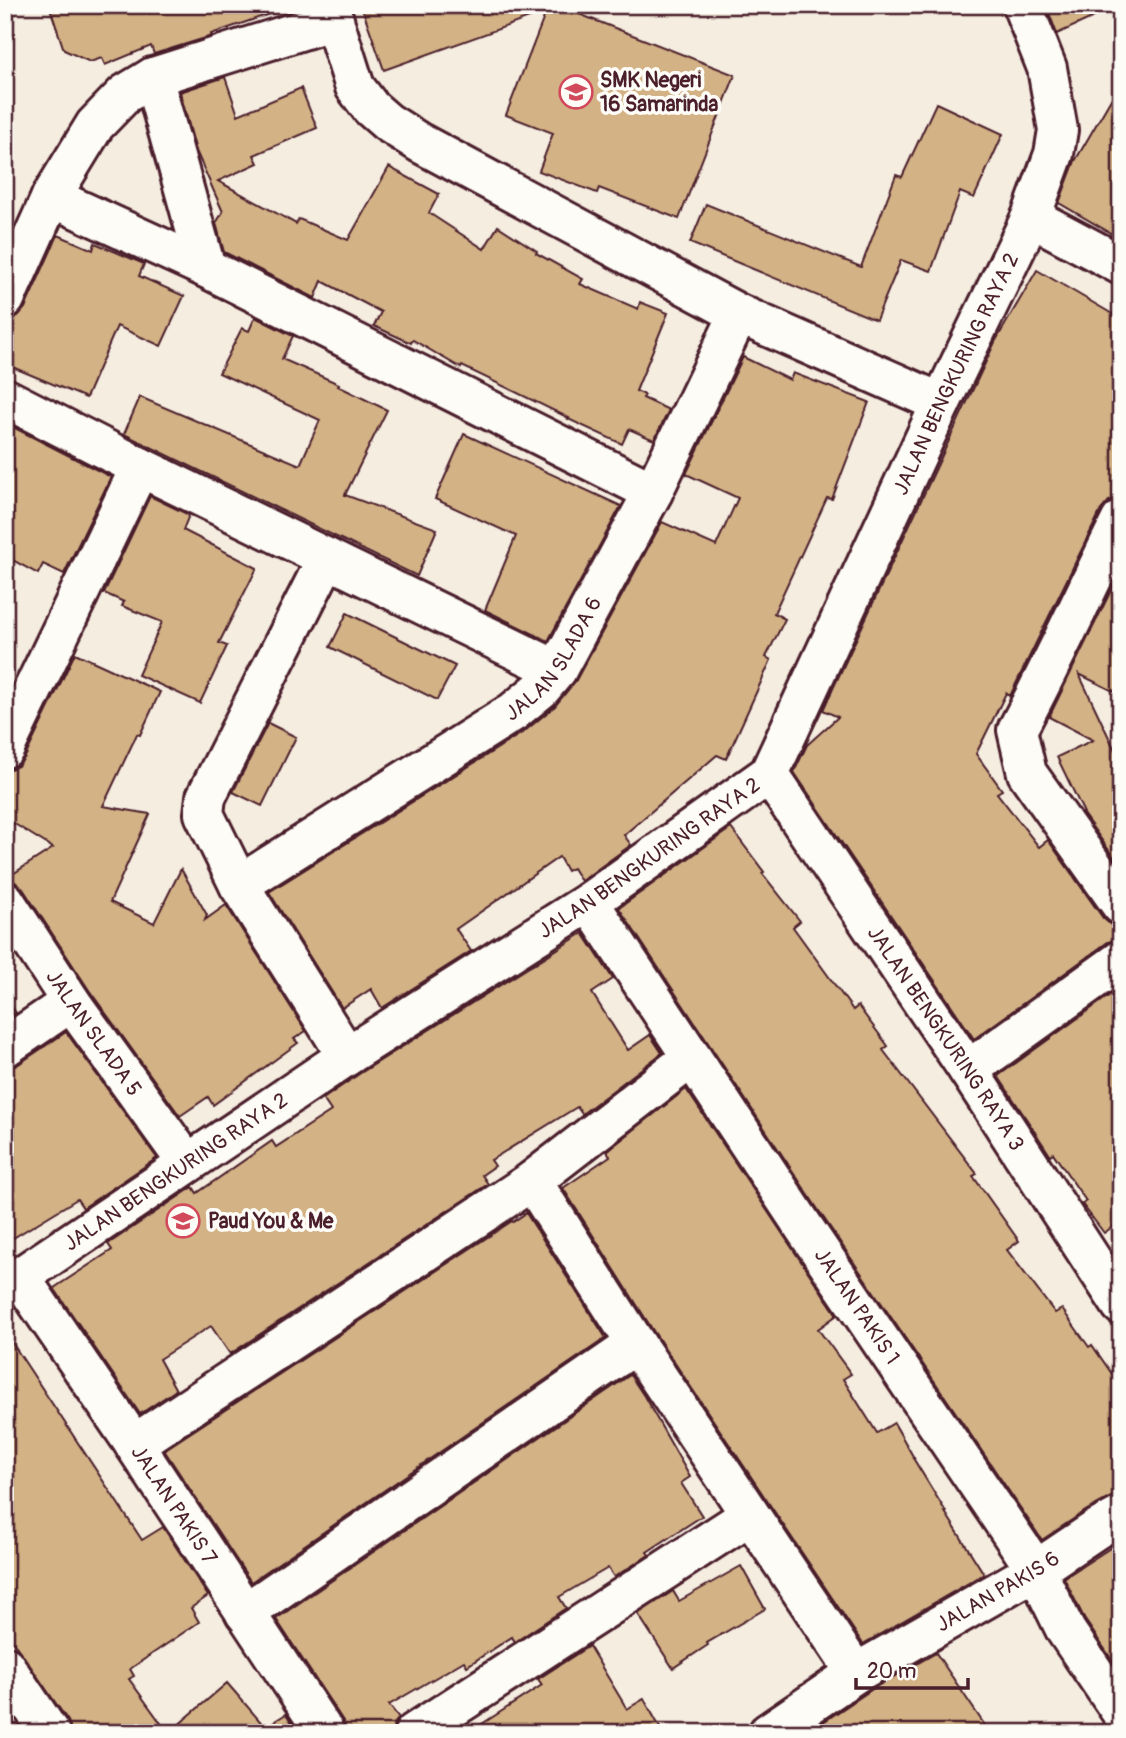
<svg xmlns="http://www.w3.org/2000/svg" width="1126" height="1738" font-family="Pangolin,sans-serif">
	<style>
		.building { fill: #d3b286; stroke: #4a1f2b; stroke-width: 2 }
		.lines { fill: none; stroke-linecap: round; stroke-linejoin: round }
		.minor-casing { stroke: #4a1f2b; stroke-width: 44 }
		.minor { stroke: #fdfcf7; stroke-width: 38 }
		.labels { text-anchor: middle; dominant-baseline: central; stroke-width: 7; stroke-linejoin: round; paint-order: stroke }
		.poi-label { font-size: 21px; font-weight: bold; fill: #4a1f2b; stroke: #fdfcf7; text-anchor: start }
		.street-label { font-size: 21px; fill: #4a1f2b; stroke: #fdfcf7 }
	</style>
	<rect width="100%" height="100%" fill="#f5ede0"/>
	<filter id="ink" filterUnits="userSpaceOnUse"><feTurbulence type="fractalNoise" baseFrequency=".0143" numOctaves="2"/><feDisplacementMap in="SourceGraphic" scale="14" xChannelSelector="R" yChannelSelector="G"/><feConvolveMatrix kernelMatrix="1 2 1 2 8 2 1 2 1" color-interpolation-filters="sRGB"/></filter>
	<g filter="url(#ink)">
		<g class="building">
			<polygon points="49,5 280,5 281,10 211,34 212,36 154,54 151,46 105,65 102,58 90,62 64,50"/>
			<polygon points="361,5 556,5 735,75 679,219 599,188 597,193 539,171 553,133 506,115 546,12 384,70"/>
			<polygon points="1046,5 1120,5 1057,34"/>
			<polygon points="225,77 238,115 301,88 317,128 254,155 258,163 218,181 296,224 299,219 348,240 389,167 439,194 429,213 484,249 498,226 537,251 536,253 583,279 580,284 638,309 640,302 668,313 636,391 645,395 643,398 669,410 654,440 629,429 622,444 568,419 569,418 462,366 461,368 413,340 411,343 374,326 381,312 322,281 315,298 224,252 216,223 223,212 196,151 180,92"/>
			<polygon points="1121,82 1121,239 1059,203 1075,161"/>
			<polygon points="936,103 1003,134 974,198 960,192 931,271 901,260 876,320 690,243 706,204 861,267 896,175 902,177"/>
			<polygon points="58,235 93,250 95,243 144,264 139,276 184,296 161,346 117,326 86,398 5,364 5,332 12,319 18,316 25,308"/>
			<polygon points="1037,270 1121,319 1121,498 1109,501 1101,510 1011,694 1010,696 1006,693 976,754 1002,790 997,793 1039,847 1048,840 1103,918 1111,925 1121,926 1121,938 1108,942 974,1039 794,772 807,745 838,717 823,710 995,342"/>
			<polygon points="255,317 293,336 282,359 339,384 338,386 387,410 345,495 437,529 417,576 124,434 140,397 300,465 320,420 219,373 242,328 249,331"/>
			<polygon points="743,357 790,380 793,373 869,402 832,499 827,498 774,613 785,619 766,657 771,660 726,759 717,755 624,835 631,845 581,881 573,868 567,871 559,857 456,929 471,951 382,1008 371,989 342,1008 269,892 525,731 555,706 576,680 662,522 716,546 738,498 686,474"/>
			<polygon points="5,423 111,477 64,574 43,564 38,574 5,556"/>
			<polygon points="464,434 621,506 548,641 485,610 516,536 435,499"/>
			<polygon points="150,496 189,515 183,530 257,568 219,643 227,646 200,703 138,675 162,622 122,606 124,602 104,593"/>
			<polygon points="1121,570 1121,695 1079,674 1121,763 1121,867 1083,814 1084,813 1057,757 1093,740 1049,717"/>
			<polygon points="347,613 455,666 437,700 330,647"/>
			<polygon points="75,653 160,692 140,735 137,734 103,806 150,814 110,902 154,923 181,869 207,915 205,920 226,905 306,1031 294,1039 298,1043 213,1105 208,1097 180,1116 89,990 23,889 15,882 5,879 53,848 5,818 5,773 8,770 18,766 25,757"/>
			<polygon points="268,723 296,737 262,806 233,792"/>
			<polygon points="731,828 764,872 762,873 800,921 793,927 853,1010 858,1006 888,1046 883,1050 977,1174 973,1176 1019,1241 1007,1250 1055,1313 1062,1309 1089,1347 1092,1345 1121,1387 1121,1494 1111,1497 1087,1510 1042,1540 823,1217 619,908"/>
			<polygon points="583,933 613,979 592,993 628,1050 650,1035 662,1053 582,1114 577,1107 491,1160 495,1166 482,1175 488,1184 230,1354 211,1326 159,1359 176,1390 140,1414 54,1288 112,1250 108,1244 193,1187 197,1193 272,1141 276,1147 331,1111 323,1099 359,1074"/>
			<polygon points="1121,987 1121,1221 1104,1233 1082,1204 1086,1201 1053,1153 1050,1155 998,1076"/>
			<polygon points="5,997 16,1013 5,1020"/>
			<polygon points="66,1032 157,1158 83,1208 77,1199 5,1243 5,1069 17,1065"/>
			<polygon points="686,1089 837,1315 818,1329 851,1374 843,1379 877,1433 894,1423 914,1458 913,1458 946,1512 945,1512 984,1574 863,1644 654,1332 563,1188 610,1156 607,1151"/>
			<polygon points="526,1213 606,1338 251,1582 164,1450 512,1221 513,1222"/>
			<polygon points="5,1332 142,1540 163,1527 208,1596 191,1608 199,1622 130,1669 134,1676 129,1679 168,1733 72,1733 68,1721 5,1630"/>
			<polygon points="630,1375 644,1396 690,1477 681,1483 702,1516 647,1552 649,1555 614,1577 608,1568 559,1597 566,1608 515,1642 512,1637 467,1666 464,1661 389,1705 399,1718 394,1724 392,1733 347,1733 343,1721 276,1619"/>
			<polygon points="1121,1541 1121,1673 1085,1620 1064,1578"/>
			<polygon points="741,1566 765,1609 707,1643 708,1645 673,1668 638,1614 673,1591 679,1601"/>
			<polygon points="589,1646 627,1709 644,1699 663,1733 468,1733 542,1685 538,1679"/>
			<polygon points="936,1653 990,1733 807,1733 874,1688"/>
			<polygon points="227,1683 265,1727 286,1714 299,1733 169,1733"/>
		</g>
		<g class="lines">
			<defs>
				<g id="minor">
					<polyline points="329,5 355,87 371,108 387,122 420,143 739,314 941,403"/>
					<polyline points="153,77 206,268"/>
					<polyline points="51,197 206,268 653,492"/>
					<polyline points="1031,217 1121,265"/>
					<polyline points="5,299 51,197 95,125 125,94 153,77 334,20"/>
					<polyline points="5,398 140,467 557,670"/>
					<path d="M 1121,520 C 1086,590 1054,661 1017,730 L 1027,773 L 1121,905"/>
					<polyline points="327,558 206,797 204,814 239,885 347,1056"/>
					<polyline points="5,748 140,467"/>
					<path id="s1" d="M 769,774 L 968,1070 L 1121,1305"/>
					<path id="s2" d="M 239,885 L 513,712 L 541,689 L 557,670 L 653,492 L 739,314"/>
					<path id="s3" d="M 5,901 L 71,1002 L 187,1163"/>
					<path id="s4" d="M 589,902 L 805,1229 L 1036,1570 L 1066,1631 L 1121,1712"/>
					<polyline points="5,1047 71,1002"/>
					<polyline points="968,1070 1121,960"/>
					<polyline points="532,1181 636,1344 856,1673"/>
					<path id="s5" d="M 20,1277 L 134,1444 L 325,1733"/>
					<path id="s6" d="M 5,1287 L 347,1056 L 589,902 L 769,774 L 941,403 L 1031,217 L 1054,154 L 1058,130 L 1047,68 L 1022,5"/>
					<polyline points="134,1444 532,1181 691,1058"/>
					<polyline points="245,1613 636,1344"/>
					<polyline points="5,1666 50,1733"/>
					<polyline points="414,1733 750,1515"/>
					<path id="s7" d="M 768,1733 L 856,1673 L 1036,1570 L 1097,1529 L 1121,1516"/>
				</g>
			</defs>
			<use href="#minor" class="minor-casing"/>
			<use href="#minor" class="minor"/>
		</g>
	</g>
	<defs>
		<symbol id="school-ring" viewBox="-11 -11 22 22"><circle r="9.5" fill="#fdfcf7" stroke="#d1495b" stroke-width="1.5"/><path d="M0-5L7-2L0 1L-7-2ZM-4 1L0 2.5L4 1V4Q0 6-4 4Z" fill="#d1495b"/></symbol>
	</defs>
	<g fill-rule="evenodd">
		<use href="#school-ring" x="557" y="73" width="38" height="38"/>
		<use href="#school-ring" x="164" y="1202" width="38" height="38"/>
	</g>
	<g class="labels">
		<g class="poi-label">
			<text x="600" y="80">SMK Negeri<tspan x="600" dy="24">16 Samarinda</tspan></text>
			<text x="208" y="1221">Paud You &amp; Me</text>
		</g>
		<g class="street-label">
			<text stroke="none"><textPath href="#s6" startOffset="1362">JALAN BENGKURING RAYA 2</textPath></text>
			<text stroke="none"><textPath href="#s2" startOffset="392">JALAN SLADA 6</textPath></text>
			<text stroke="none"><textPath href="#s6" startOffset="774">JALAN BENGKURING RAYA 2</textPath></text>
			<text stroke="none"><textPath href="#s3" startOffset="159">JALAN SLADA 5</textPath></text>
			<text stroke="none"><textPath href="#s1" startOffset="318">JALAN BENGKURING RAYA 3</textPath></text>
			<text stroke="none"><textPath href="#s6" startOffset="206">JALAN BENGKURING RAYA 2</textPath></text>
			<text stroke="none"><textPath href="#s4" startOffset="485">JALAN PAKIS 1</textPath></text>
			<text stroke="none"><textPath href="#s5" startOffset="275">JALAN PAKIS 7</textPath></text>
			<text stroke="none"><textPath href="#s7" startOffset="270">JALAN PAKIS 6</textPath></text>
		</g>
	</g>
	<rect width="1126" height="1738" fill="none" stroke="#fdfcf7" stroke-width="28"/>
	<rect x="14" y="14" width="1098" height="1710" fill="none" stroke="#4a1f2b" stroke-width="2.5" filter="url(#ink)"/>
	<path d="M856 1678v10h112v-10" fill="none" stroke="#4a1f2b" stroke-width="3.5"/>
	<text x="867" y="1678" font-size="21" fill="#4a1f2b" stroke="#fdfcf7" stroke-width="5" paint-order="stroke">20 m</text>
</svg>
